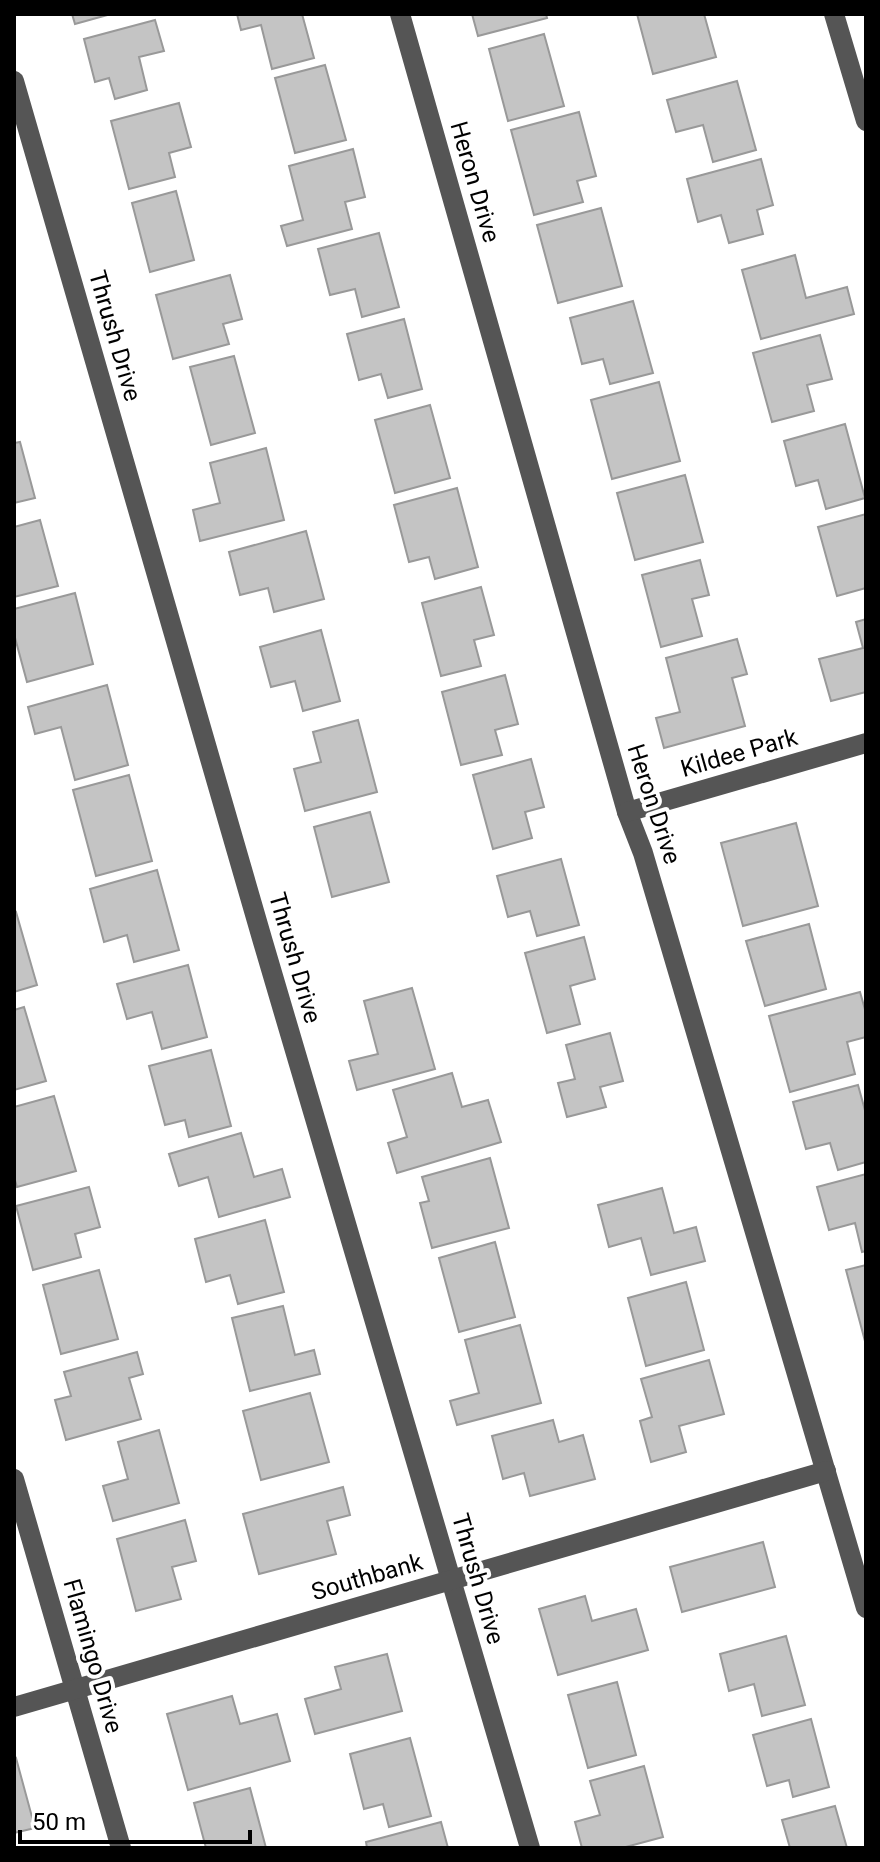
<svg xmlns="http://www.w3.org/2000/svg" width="880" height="1862" font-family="Roboto,sans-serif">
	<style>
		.building { fill: #c4c4c4; stroke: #999; stroke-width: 2 }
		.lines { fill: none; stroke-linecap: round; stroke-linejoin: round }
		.minor { stroke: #555; stroke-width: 20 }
		.labels { text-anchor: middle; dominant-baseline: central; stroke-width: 8; stroke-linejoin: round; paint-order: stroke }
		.street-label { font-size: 24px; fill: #000; stroke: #fff }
	</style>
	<rect width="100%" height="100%" fill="#fff"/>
	<g class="building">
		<polygon points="72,14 111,14 75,24"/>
		<polygon points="237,14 302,14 314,58 272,69 261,25 241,30"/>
		<polygon points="472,14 546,14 547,18 478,36"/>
		<polygon points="637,14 704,14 716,57 653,74"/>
		<polygon points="155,20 164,51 139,57 147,90 115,99 109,78 95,82 84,39"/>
		<polygon points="544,34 564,106 508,121 489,49"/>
		<polygon points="325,65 346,140 295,153 275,78"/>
		<polygon points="737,81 756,150 713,162 703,125 676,132 667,100"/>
		<polygon points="179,103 191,147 169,153 175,177 129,189 111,121"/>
		<polygon points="579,112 596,176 577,181 583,202 534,215 511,130"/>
		<polygon points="353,149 365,197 345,202 352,229 287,246 281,226 303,220 289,166"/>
		<polygon points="761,159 773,205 757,210 763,234 729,243 721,215 698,222 687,179"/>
		<polygon points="176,191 194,260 150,272 132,203"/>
		<polygon points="601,208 622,286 558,303 537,225"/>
		<polygon points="379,233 399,307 362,317 355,289 330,295 318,249"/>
		<polygon points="795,255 806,298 847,287 854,314 761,339 742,270"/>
		<polygon points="230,275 242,319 223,324 229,344 173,359 156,295"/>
		<polygon points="633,301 653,373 610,384 603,359 582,364 570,318"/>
		<polygon points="404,319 422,389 388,398 381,374 359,380 347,334"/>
		<polygon points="820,335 832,379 807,385 814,411 772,422 753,353"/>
		<polygon points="234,356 255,433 211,445 190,367"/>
		<polygon points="659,382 680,461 612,479 591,400"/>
		<polygon points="430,405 450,478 395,493 375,420"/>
		<polygon points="845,424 865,498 826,509 818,480 796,486 784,441"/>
		<polygon points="20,442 35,498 14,503 14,443"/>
		<polygon points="266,448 284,520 200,541 193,510 220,503 210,463"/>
		<polygon points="685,475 703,542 635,560 617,493"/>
		<polygon points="457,488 478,567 435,579 429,557 409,562 394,505"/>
		<polygon points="866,514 866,588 837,596 818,527"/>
		<polygon points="40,520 58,586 14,597 14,527"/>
		<polygon points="306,531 324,599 274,612 268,588 240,595 229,552"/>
		<polygon points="700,560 709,595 692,599 702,636 661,647 642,575"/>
		<polygon points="481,587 494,635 474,640 481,666 441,676 422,603"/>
		<polygon points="75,593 93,664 27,682 14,634 14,609"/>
		<polygon points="866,619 866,692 831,701 819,659 863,648 856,622"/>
		<polygon points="321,630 340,701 303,711 295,681 271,687 260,647"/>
		<polygon points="737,639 747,674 732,678 745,726 664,748 656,718 680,712 666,658"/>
		<polygon points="505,675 518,724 495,730 502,755 461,765 442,692"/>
		<polygon points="107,685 128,765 75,780 61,727 35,734 28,707"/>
		<polygon points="358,720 377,792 305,811 294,769 321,762 313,732"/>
		<polygon points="531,759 544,807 525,812 532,838 493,849 473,775"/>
		<polygon points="129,775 152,861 96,876 73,790"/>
		<polygon points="370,812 389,882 332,897 314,827"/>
		<polygon points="796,823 818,906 743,926 721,843"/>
		<polygon points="561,859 579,925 537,936 530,911 508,917 497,876"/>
		<polygon points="157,870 179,950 134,962 127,935 104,942 90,889"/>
		<polygon points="16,912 37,985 14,992 14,913"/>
		<polygon points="809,924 826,989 765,1006 746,941"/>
		<polygon points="584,937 595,979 570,986 580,1024 547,1033 525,953"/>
		<polygon points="188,965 207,1037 162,1049 152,1012 127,1019 117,984"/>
		<polygon points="412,988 435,1069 357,1090 349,1061 378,1054 364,1001"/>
		<polygon points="860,992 866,1013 866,1037 847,1042 855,1074 790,1092 769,1016"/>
		<polygon points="24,1007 46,1081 14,1090 14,1010"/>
		<polygon points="610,1033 623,1081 600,1087 606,1107 567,1117 558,1083 575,1079 566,1045"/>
		<polygon points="211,1050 231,1126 189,1137 185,1120 165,1125 149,1066"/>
		<polygon points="452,1073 462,1107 488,1100 501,1142 397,1173 388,1143 407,1137 393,1090"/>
		<polygon points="858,1085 866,1114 866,1162 838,1170 830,1143 806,1149 793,1102"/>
		<polygon points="54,1096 76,1171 17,1187 14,1177 14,1107"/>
		<polygon points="241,1133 254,1177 282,1169 290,1197 219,1217 208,1177 179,1186 169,1154"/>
		<polygon points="490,1158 509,1228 432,1248 420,1203 429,1201 422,1177"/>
		<polygon points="866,1174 866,1251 862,1252 855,1223 829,1230 817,1187"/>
		<polygon points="89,1187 100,1227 75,1234 81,1257 33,1270 16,1206"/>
		<polygon points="662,1188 674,1233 696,1227 705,1261 651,1275 641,1238 609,1247 598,1205"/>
		<polygon points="265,1220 284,1292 238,1304 230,1275 206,1282 195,1239"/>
		<polygon points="495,1242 515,1317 459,1332 439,1258"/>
		<polygon points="866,1265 866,1345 846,1270"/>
		<polygon points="99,1270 118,1339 61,1354 43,1285"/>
		<polygon points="686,1282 704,1350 646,1366 628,1298"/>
		<polygon points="283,1306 295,1355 314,1350 320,1374 250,1391 232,1318"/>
		<polygon points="520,1325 541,1403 457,1425 450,1401 479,1393 465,1340"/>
		<polygon points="137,1352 143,1374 129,1378 141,1419 66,1440 55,1400 71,1396 64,1372"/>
		<polygon points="709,1360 724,1414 679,1426 686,1452 651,1462 640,1421 652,1417 641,1379"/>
		<polygon points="310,1393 329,1462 261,1480 243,1411"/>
		<polygon points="553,1420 559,1442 583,1435 595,1479 530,1496 524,1473 503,1479 492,1436"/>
		<polygon points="159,1430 179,1503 113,1521 103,1486 128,1479 118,1442"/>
		<polygon points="343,1487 350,1515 327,1521 336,1554 259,1574 243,1514"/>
		<polygon points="185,1520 196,1561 172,1567 181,1599 136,1611 117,1539"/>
		<polygon points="763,1542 775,1587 682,1612 670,1567"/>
		<polygon points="585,1596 592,1621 636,1609 648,1650 558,1675 539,1609"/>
		<polygon points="786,1636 805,1705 762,1716 754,1684 729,1691 720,1654"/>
		<polygon points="387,1654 402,1711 315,1734 305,1699 341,1689 335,1667"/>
		<polygon points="617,1682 636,1755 588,1768 568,1695"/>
		<polygon points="232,1696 240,1724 277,1714 290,1761 188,1790 167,1714"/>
		<polygon points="811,1719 829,1787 793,1797 789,1780 767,1786 753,1735"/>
		<polygon points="410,1738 431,1816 389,1827 383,1804 364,1809 350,1754"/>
		<polygon points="16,1758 35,1828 14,1833 14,1759"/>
		<polygon points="644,1766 663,1837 622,1848 582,1848 575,1822 600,1815 590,1781"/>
		<polygon points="250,1788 266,1848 206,1848 194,1803"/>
		<polygon points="835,1806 847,1848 790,1848 782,1820"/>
		<polygon points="441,1822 448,1848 367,1848 366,1842"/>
	</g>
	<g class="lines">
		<g class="minor">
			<polyline points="400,14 627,812 643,853 866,1608"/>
			<polyline points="834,14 866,121"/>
			<polyline points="14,81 263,942 530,1848"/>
			<polyline points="627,812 866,743"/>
			<polyline points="14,1479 121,1848"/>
			<polyline points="14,1707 826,1471"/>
		</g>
	</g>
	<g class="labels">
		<g class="street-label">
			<text transform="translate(475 182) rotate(74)">Heron Drive</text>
			<text transform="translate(115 336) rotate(74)">Thrush Drive</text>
			<text transform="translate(739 753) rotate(-16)">Kildee Park</text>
			<text transform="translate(654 804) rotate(72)">Heron Drive</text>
			<text transform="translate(295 958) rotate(74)">Thrush Drive</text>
			<text transform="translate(367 1577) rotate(-16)">Southbank</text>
			<text transform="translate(478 1579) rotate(74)">Thrush Drive</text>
			<text transform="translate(93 1656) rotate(74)">Flamingo Drive</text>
		</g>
	</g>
	<rect width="880" height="1862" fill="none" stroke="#000000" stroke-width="32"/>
	<path d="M20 1830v12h230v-12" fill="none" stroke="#000000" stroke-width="4"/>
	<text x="32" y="1830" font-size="24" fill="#000000" stroke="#ffffff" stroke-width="6" paint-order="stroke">50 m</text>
</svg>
